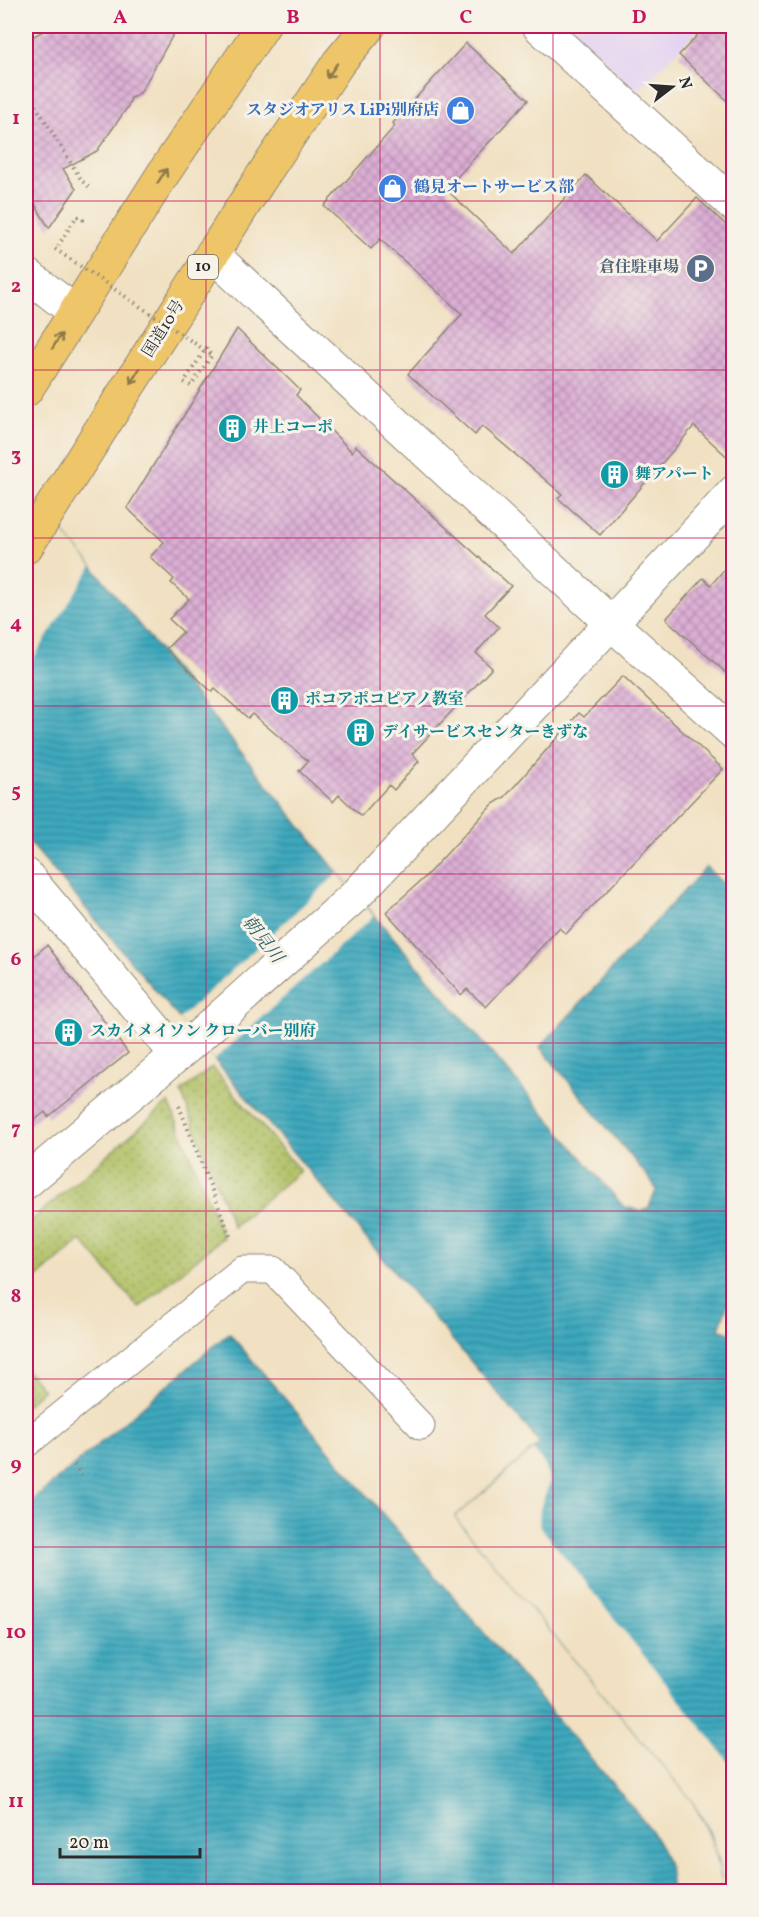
<svg xmlns="http://www.w3.org/2000/svg" width="759" height="1917" font-family="Vollkorn,'Noto Serif JP',serif">
	<style>
		.built { fill: #e4d3f1 }
		.grass { fill: url(#grass-dots); stroke: #6d7647; stroke-width: 1.5 }
		.water { fill: url(#water-rules); stroke: #346a74; stroke-width: 1.5 }
		.pier { fill: #f1e1c2 }
		.building { fill: url(#building-cross-hatch) }
		.lines { fill: none; stroke-linecap: round; stroke-linejoin: round }
		.service-casing { stroke: #8e8676; stroke-width: 29 }
		.minor-casing { stroke: #8e8676; stroke-width: 35 }
		.tertiary-casing { stroke: #8e8676; stroke-width: 35 }
		.trunk-casing { stroke: #8e8676; stroke-width: 35 }
		.path { stroke: #8e8676; stroke-width: 4; stroke-dasharray: 1.5 4.5; stroke-linecap: butt }
		.service { stroke: #fff; stroke-width: 27 }
		.minor { stroke: #fff; stroke-width: 33 }
		.tertiary { stroke: #fff; stroke-width: 33 }
		.trunk { stroke: #eec569; stroke-width: 33 }
		.path-bridge { stroke: #8e8676; stroke-width: 4; stroke-dasharray: 1.5 4.5; stroke-linecap: butt }
		.oneway { stroke: #8c784a }
		.grid { fill: none; stroke: #c2185b; stroke-width: 1.5; stroke-opacity: 0.55 }
		.labels { text-anchor: middle; dominant-baseline: central; stroke-width: 6; stroke-linejoin: round; paint-order: stroke }
		.shield { fill: #f7f3e8; stroke: #686764; stroke-width: 1.5 }
		.shield-label { font-size: 15px; font-weight: bold; fill: #2b2b2b }
		.shop-label { font-size: 16px; font-weight: bold; fill: #366cbe; stroke: #f7f3e8; text-anchor: end }
		.service-label { font-size: 16px; font-weight: bold; fill: #4e5e75; stroke: #f7f3e8; text-anchor: end }
		.street-label { font-size: 16px; fill: #2b2b2b; stroke: #f7f3e8 }
		.culture-label { font-size: 16px; font-weight: bold; fill: #0d838f; stroke: #f7f3e8; text-anchor: start }
		.water-label { font-size: 18px; font-style: italic; fill: #325d65; stroke: #f7f3e8 }
		.neatline { fill: none; stroke: #c2185b; stroke-width: 2 }
		.grid-label { font-size: 20px; text-anchor: middle; font-weight: bold; fill: #c2185b }
	</style>
	<defs>
		<pattern id="grass-dots" width="8" height="8" patternUnits="userSpaceOnUse" patternTransform="scale(1.5)"><rect width="8" height="8" fill="#afc063"/><path d="M2 2h.1M6 6h.1" fill="none" stroke="#8f9c52" stroke-width="1.8" stroke-linecap="round"/></pattern>
		<pattern id="water-rules" width="6" height="5" patternUnits="userSpaceOnUse" patternTransform="scale(1.5)"><rect width="6" height="5" fill="#3da8bd"/><path d="M0 2.5h6" fill="none" stroke="#33899a"/></pattern>
		<pattern id="building-cross-hatch" width="8" height="8" patternUnits="userSpaceOnUse" patternTransform="scale(1.5)"><rect width="8" height="8" fill="#ddafd6"/><path d="M0 0l8 8M0 8l8-8" fill="none" stroke="#b38fae"/></pattern>
	</defs>
	<rect width="100%" height="100%" fill="#f7f3e8"/>
	<filter id="ink" filterUnits="userSpaceOnUse"><feTurbulence type="fractalNoise" baseFrequency=".0167" numOctaves="2"/><feDisplacementMap in="SourceGraphic" scale="12" xChannelSelector="R" yChannelSelector="G"/><feConvolveMatrix kernelMatrix="1 2 1 2 8 2 1 2 1" color-interpolation-filters="sRGB"/></filter>
	<filter id="wash" filterUnits="userSpaceOnUse"><feTurbulence type="fractalNoise" baseFrequency=".008" numOctaves="4" result="noise"/><feDisplacementMap in="SourceGraphic" scale="24" xChannelSelector="R" yChannelSelector="G"/><feGaussianBlur stdDeviation="1.35" result="paint"/><feColorMatrix in="noise" values="0 0 0 0 0 0 0 0 0 0 0 0 0 0 0 0 0 1.4 0 .05"/><feComposite in="paint" operator="in"/></filter>
	<g filter="url(#wash)">
		<rect width="100%" height="100%" fill="#f1e1c2"/>
		<polygon class="built" points="565,26 702,26 637,92"/>
		<g class="grass">
			<polygon points="212,1067 300,1171 233,1227 181,1092"/>
			<polygon points="169,1102 223,1237 139,1308 81,1240 26,1287 26,1225"/>
			<polygon points="26,1370 43,1390 26,1405"/>
		</g>
		<g class="water">
			<path d="M 26,490 L 92,566 L 338,873 L 624,1207 L 642,1211 L 649,1207 L 656,1191 L 653,1183 L 540,1047 L 706,867 L 733,893 L 734,1286 L 719,1329 L 734,1335 L 733,1891 L 723,1891 C 719,1854 711,1832 691,1799 L 455,1517 L 540,1443 L 26,838 Z"/>
			<path d="M 229,1333 L 645,1822 C 659,1842 673,1866 671,1891 L 26,1891 L 26,1506 Z"/>
		</g>
		<g class="pier">
			<polygon points="26,490 92,566 26,670"/>
			<polygon points="338,873 374,916 214,1060 179,1019"/>
			<polygon points="533,1450 545,1465 550,1482 540,1508 539,1525 733,1767 733,1891 723,1891 719,1858 708,1827 691,1799 455,1517"/>
		</g>
		<g id="blocks">
			<g class="building">
				<polygon points="53,26 178,26 140,93 131,98 127,108 97,151 63,169 76,189 49,228 26,189 26,40"/>
				<polygon points="706,26 734,26 734,107 679,55"/>
				<polygon points="466,43 528,100 446,189 514,254 586,175 657,241 697,198 734,232 734,463 694,426 600,535 558,498 562,494 482,426 475,435 408,374 462,314 380,239 371,249 324,206 395,126 393,123"/>
				<polygon points="237,329 300,390 296,395 352,452 356,446 511,586 485,614 499,627 476,653 492,668 412,754 419,761 394,790 389,785 361,816 339,795 333,802 299,771 308,761 252,714 248,718 215,689 212,692 166,649 183,632 169,619 189,599 171,583 174,579 150,557 164,542 127,508"/>
				<polygon points="734,558 734,680 666,619 703,578 711,585"/>
				<polygon points="623,676 723,769 566,934 559,928 486,1007 467,989 461,995 386,912 423,879 493,804 505,797 579,713 584,717"/>
				<polygon points="47,945 128,1053 48,1117 45,1112 26,1127 26,963"/>
			</g>
		</g>
	</g>
	<g filter="url(#ink)">
		<use href="#blocks" fill-opacity="0" stroke="#8e8676" stroke-width="1.5"/>
		<g class="lines">
			<defs>
				<polyline id="service" points="26,1444 242,1270 273,1270 421,1426"/>
				<g id="minor">
					<polyline points="539,26 734,205"/>
					<polyline points="212,254 611,623 734,733"/>
					<polyline points="26,274 75,312"/>
					<polyline points="26,875 177,1055"/>
				</g>
				<polyline id="tertiary" points="26,1182 196,1039 356,895 734,492"/>
				<g id="trunk">
					<polyline points="26,390 163,174 263,26"/>
					<polyline points="26,547 257,184 339,62 369,26"/>
				</g>
			</defs>
			<use href="#service" class="service-casing"/>
			<use href="#minor" class="minor-casing"/>
			<use href="#tertiary" class="tertiary-casing"/>
			<use href="#trunk" class="trunk-casing"/>
			<g class="path">
				<polyline points="26,90 82,181 91,188"/>
				<polyline points="58,246 77,216 83,220 81,222"/>
				<polyline points="207,347 184,382 191,386 212,355"/>
				<polyline points="179,1106 230,1236"/>
				<polyline points="74,1465 83,1478"/>
			</g>
			<use href="#service" class="service"/>
			<use href="#minor" class="minor"/>
			<use href="#tertiary" class="tertiary"/>
			<use href="#trunk" class="trunk"/>
			<polyline class="path-bridge" points="55,249 212,355"/>
		</g>
		<defs><path id="oneway-shaft" d="M-6 0H5M1.5-3L5.5 0L1.5 3" fill="none" stroke-width="1.6" stroke-linecap="round" stroke-linejoin="round" transform="scale(1.5)"/></defs>
		<g class="oneway">
			<use href="#oneway-shaft" transform="translate(332 71) rotate(124)"/>
			<use href="#oneway-shaft" transform="translate(162 176) rotate(-57)"/>
			<use href="#oneway-shaft" transform="translate(57 341) rotate(-58)"/>
			<use href="#oneway-shaft" transform="translate(135 376) rotate(122)"/>
		</g>
	</g>
	<path class="grid" d="M 206,26 L 206,1892M 380,26 L 380,1892M 553,26 L 553,1892M 26,201 L 734,201M 26,370 L 734,370M 26,538 L 734,538M 26,706 L 734,706M 26,874 L 734,874M 26,1043 L 734,1043M 26,1211 L 734,1211M 26,1379 L 734,1379M 26,1547 L 734,1547M 26,1716 L 734,1716"/>
	<defs>
		<symbol id="shop-disc" viewBox="-11 -11 22 22"><circle r="9.5" fill="#3f7fe0" stroke="#f7f3e8"/><path d="M-5-2.5h2.3a2.7 3.5 0 0 1 5.4 0H5L5.5 6h-11ZM-1.5-2.5h3a1.5 2.3 0 0 0-3 0Z" fill="#fff"/></symbol>
		<symbol id="parking-disc" viewBox="-11 -11 22 22"><circle r="9.5" fill="#5c6f8a" stroke="#f7f3e8"/><path d="M-3.5-5.5H1a3.5 3.5 0 0 1 0 7H-1V5.5H-3.5ZM-1-3.4V-.6H.8a1.4 1.4 0 0 0 0-2.8Z" fill="#fff"/></symbol>
		<symbol id="building-disc" viewBox="-11 -11 22 22"><circle r="9.5" fill="#0f9aa8" stroke="#f7f3e8"/><path d="M-4-6H4V6H1V3H-1V6H-4ZM-2.5-4.3h1.7v1.8h-1.7ZM.8-4.3h1.7v1.8H.8ZM-2.5-1h1.7V.8h-1.7ZM.8-1h1.7V.8H.8Z" fill="#fff"/></symbol>
	</defs>
	<g fill-rule="evenodd">
		<use href="#shop-disc" x="444" y="94" width="33" height="33"/>
		<use href="#shop-disc" x="376" y="172" width="33" height="33"/>
		<use href="#parking-disc" x="684" y="252" width="33" height="33"/>
		<use href="#building-disc" x="216" y="412" width="33" height="33"/>
		<use href="#building-disc" x="598" y="458" width="33" height="33"/>
		<use href="#building-disc" x="268" y="684" width="33" height="33"/>
		<use href="#building-disc" x="344" y="716" width="33" height="33"/>
		<use href="#building-disc" x="52" y="1016" width="33" height="33"/>
	</g>
	<g class="labels">
		<rect class="shield" x="188" y="255" width="30" height="24" rx="4.5"/>
		<g class="shield-label">
			<text x="203" y="267">10</text>
		</g>
		<g class="shop-label">
			<text x="439" y="111">スタジオアリス LiPi別府店</text>
			<text x="414" y="188" text-anchor="start">鶴見オートサービス部</text>
		</g>
		<g class="service-label">
			<text x="679" y="268">倉住駐車場</text>
		</g>
		<g class="street-label">
			<text transform="translate(164 329) rotate(-58)">国道10号</text>
		</g>
		<g class="culture-label">
			<text x="253" y="428">井上コーポ</text>
			<text x="635" y="475">舞アパート</text>
			<text x="305" y="700">ポコアポコピアノ教室</text>
			<text x="382" y="733">デイサービスセンターきずな</text>
			<text x="90" y="1032">スカイメイソン クローバー別府</text>
		</g>
		<g class="water-label">
			<text transform="translate(262 940) rotate(52)">朝見川</text>
		</g>
	</g>
	<rect width="759" height="1917" fill="none" stroke="#f7f3e8" stroke-width="66"/>
	<g transform="translate(672 87) rotate(73)" stroke="#f7f3e8" stroke-width="4.5" paint-order="stroke">
	<path d="M0-4.5L10 22L0 15L-10 22Z" fill="#2b2b2b"/>
	<text y="-9" font-size="16" font-weight="bold" text-anchor="middle" fill="#2b2b2b">N</text>
	</g>
	<path d="M60 1848v9h140v-9" fill="none" stroke="#2b2b2b" stroke-width="3"/>
	<text x="69" y="1848" font-size="18" fill="#2b2b2b" stroke="#f7f3e8" stroke-width="4.5" paint-order="stroke">20 m</text>
	<rect x="33" y="33" width="693" height="1851" class="neatline"/>
	<g class="grid-label">
		<text x="120" y="23">A</text>
		<text x="293" y="23">B</text>
		<text x="466" y="23">C</text>
		<text x="639" y="23">D</text>
		<text x="16" y="124">1</text>
		<text x="16" y="292">2</text>
		<text x="16" y="461">3</text>
		<text x="16" y="629">4</text>
		<text x="16" y="797">5</text>
		<text x="16" y="965">6</text>
		<text x="16" y="1134">7</text>
		<text x="16" y="1302">8</text>
		<text x="16" y="1470">9</text>
		<text x="16" y="1638">10</text>
		<text x="16" y="1807">11</text>
	</g>
</svg>
